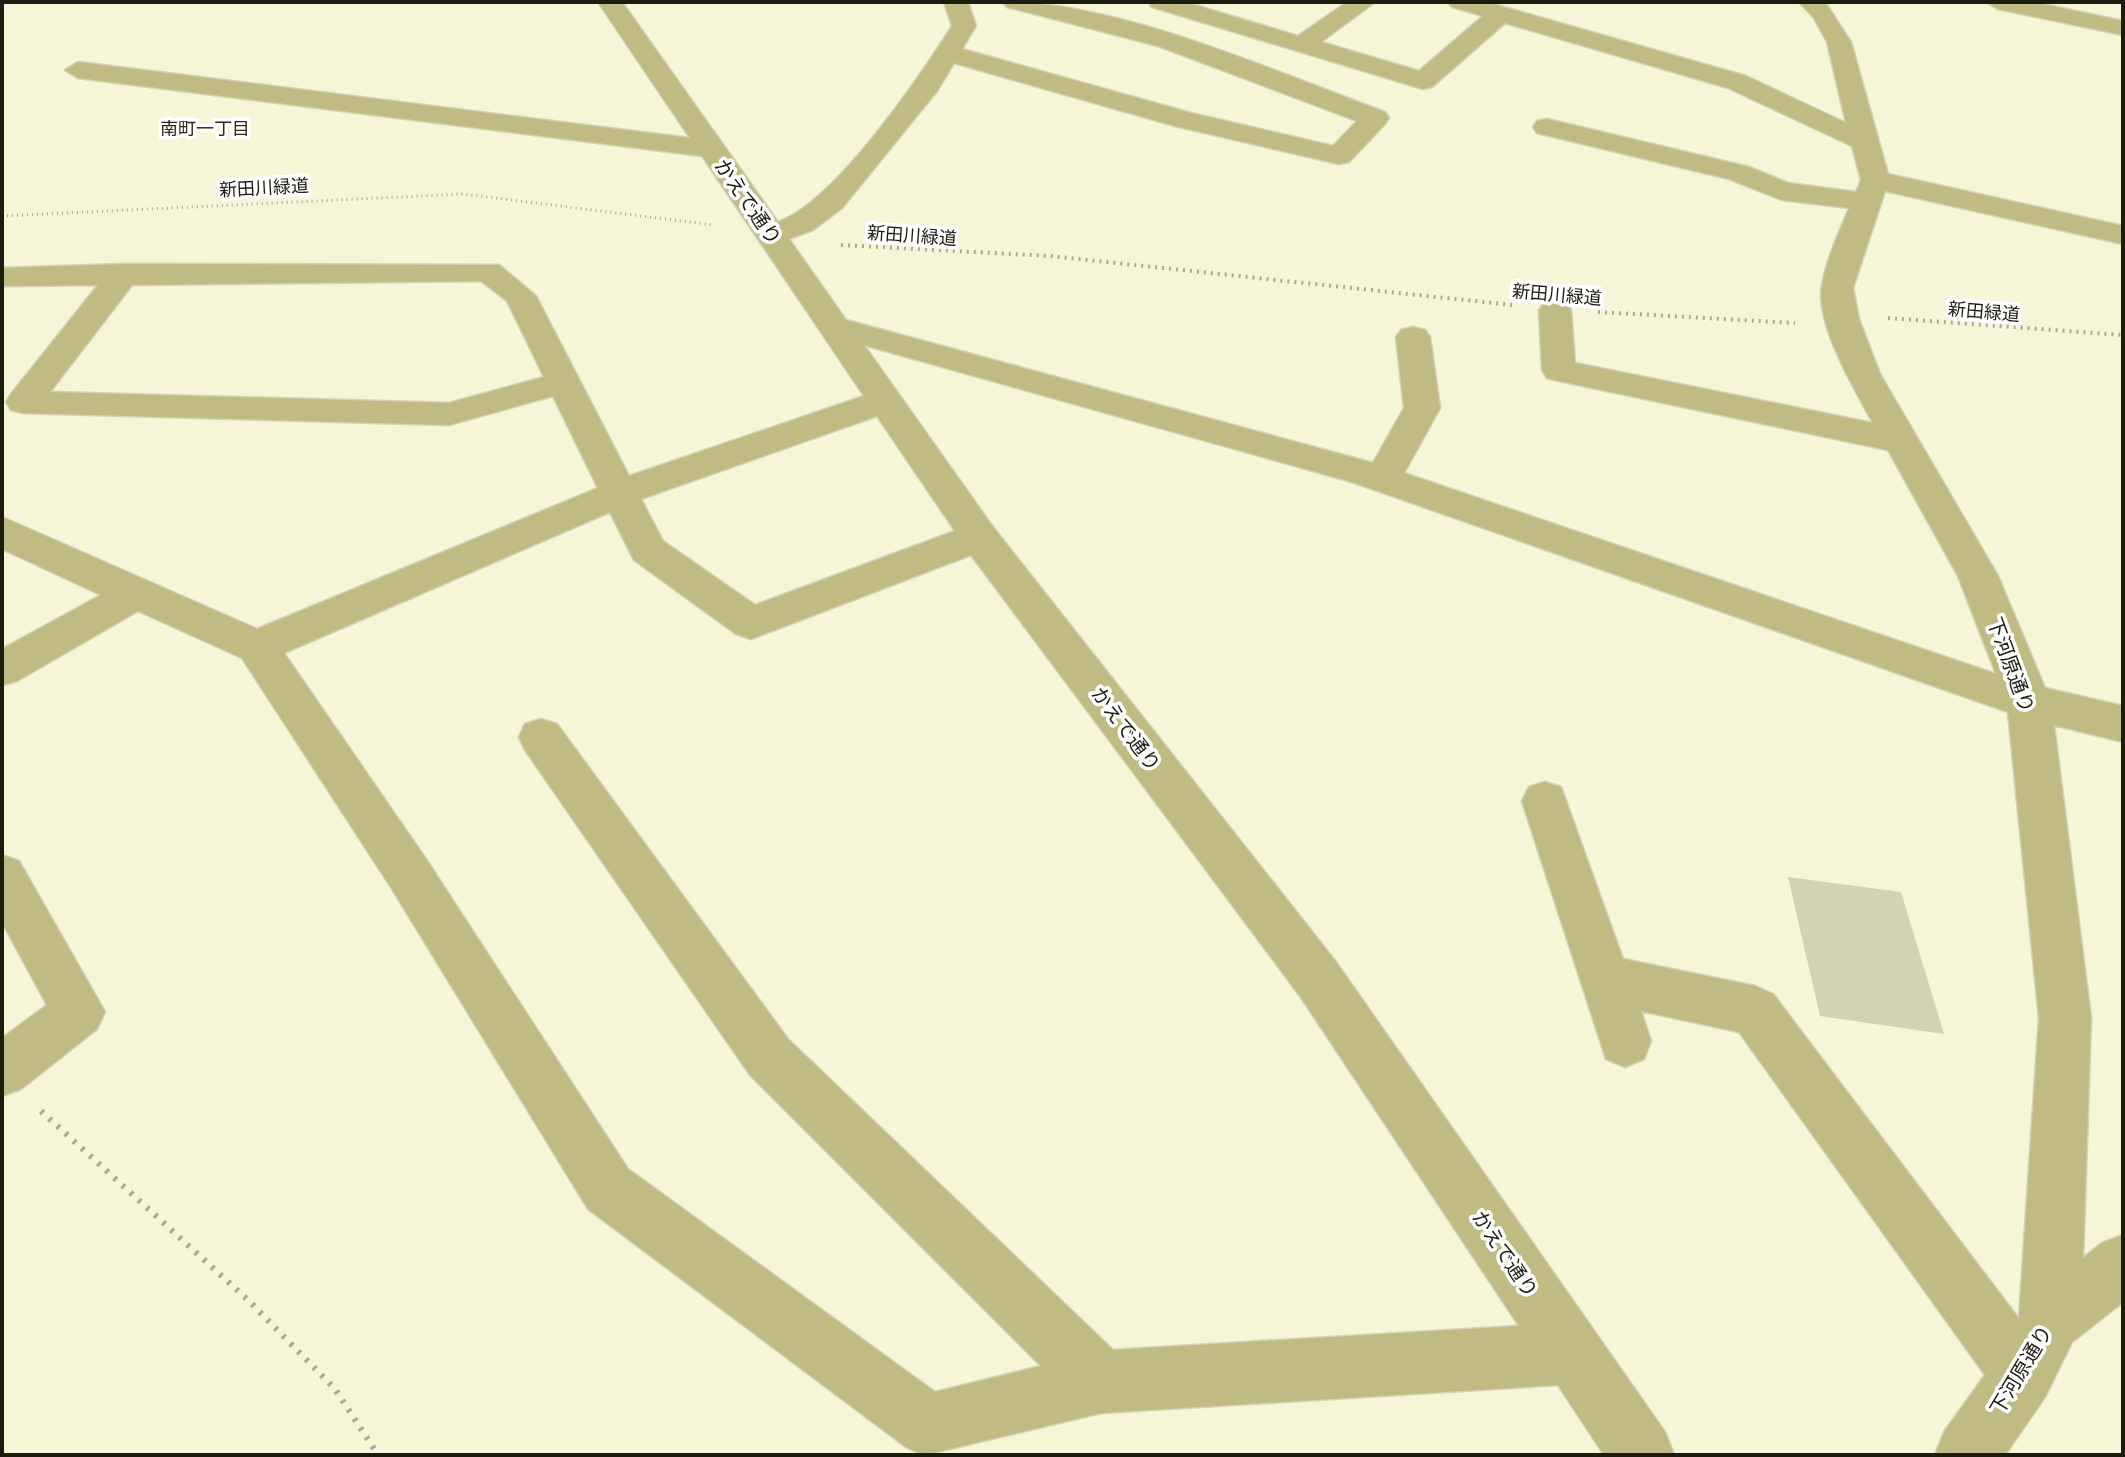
<svg xmlns="http://www.w3.org/2000/svg" width="2125" height="1457" font-family="Rubik,'Noto Sans JP',sans-serif">
	<style>
		.building { fill: #d4d2b5 }
		.lines { fill: none; stroke-linecap: round; stroke-linejoin: round }
		.minor-casing { stroke: #d3d2b7; stroke-width: 3 }
		.path-far2 { stroke: #aaaa92; stroke-width: 3; stroke-dasharray: 1 4; stroke-linecap: butt }
		.path-far1 { stroke: #aaaa92; stroke-width: 4; stroke-dasharray: 2 5; stroke-linecap: butt }
		.path { stroke: #aaaa92; stroke-width: 6; stroke-dasharray: 3 8; stroke-linecap: butt }
		.minor { fill: #bfbb82; fill-rule: evenodd }
		.labels { text-anchor: middle; dominant-baseline: central; stroke-width: 7; stroke-linejoin: round; paint-order: stroke }
		.far-neighbourhood-label { font-size: 18px; fill: #2c2a12; stroke: #fff }
		.far-street-label { font-size: 18px; fill: #1b1b10; stroke: #fff }
		.street-label { font-size: 20px; fill: #1b1b10; stroke: #fff }
	</style>
	<rect width="100%" height="100%" fill="#f6f5d7"/>
	<polygon class="building" points="1788,877 1901,892 1944,1034 1820,1016"/>
	<g class="lines">
		<defs>
			<g id="minor">
				<path d="M 598,2 L 622,2 L 778,222 C 835,202 919,78 952,26 L 944,2 L 968,2 L 976,26 L 962,49 L 1191,113 L 1333,146 L 1357,121 L 1158,46 L 1007,7 L 1003,2 C 1121,2 1272,71 1385,112 L 1389,118 L 1385,124 L 1349,162 L 1339,164 L 1175,126 L 954,63 L 937,91 L 842,208 L 813,230 L 789,239 L 846,320 L 1373,463 L 1404,408 L 1396,337 L 1401,330 L 1413,327 L 1425,330 L 1430,337 L 1440,408 L 1404,473 L 1996,674 L 1958,576 L 1888,450 L 1559,381 L 1547,378 L 1542,370 L 1539,310 L 1544,303 L 1555,300 L 1566,303 L 1571,310 L 1575,363 L 1873,423 C 1855,390 1815,324 1822,285 C 1827,258 1839,233 1849,208 L 1782,200 L 1729,179 L 1537,133 L 1533,127 L 1537,121 L 1547,119 L 1749,167 L 1788,183 L 1856,192 L 1861,180 L 1852,146 L 1728,88 L 1505,23 L 1432,87 L 1423,89 L 1152,7 L 1148,2 L 1185,2 L 1298,36 L 1347,2 L 1375,2 L 1321,42 L 1419,71 L 1483,16 L 1452,7 L 1448,2 L 1486,2 L 1746,76 L 1846,123 L 1827,42 L 1814,18 L 1799,2 L 1825,2 L 1851,42 L 1888,174 L 2123,226 L 2123,244 L 1885,191 L 1853,288 L 1859,319 L 1880,374 L 1998,576 L 2045,688 L 2123,706 L 2123,742 L 2054,725 L 2091,1018 L 2083,1258 L 2102,1243 L 2123,1235 L 2123,1302 L 2072,1342 L 2045,1397 L 2005,1455 L 1935,1455 L 1944,1432 L 1985,1375 L 1739,1032 L 1641,1011 L 1651,1041 L 1644,1059 L 1625,1067 L 1606,1059 L 1522,801 L 1529,787 L 1545,782 L 1561,787 L 1623,959 L 1755,986 L 1773,994 L 2019,1319 L 2039,1018 L 2008,712 L 1352,482 L 864,345 L 993,527 L 1336,962 L 1665,1432 L 1674,1455 L 1604,1455 L 1558,1385 L 1101,1413 L 924,1455 L 906,1447 L 588,1209 L 392,889 L 242,658 L 138,611 L 17,681 L 2,685 L 2,649 L 101,595 L 2,549 L 2,517 L 257,629 L 598,488 L 553,396 L 449,425 L 23,413 L 11,410 L 6,402 L 11,394 L 98,285 L 2,286 L 2,268 L 125,264 L 499,265 L 536,296 L 629,476 L 864,396 L 702,156 L 78,78 L 65,70 L 78,62 L 690,138 ZM 481,281 L 507,301 L 544,377 L 449,403 L 50,392 L 132,285 ZM 877,416 L 955,531 L 755,605 L 663,541 L 641,499 ZM 610,512 L 634,560 L 736,634 L 751,639 L 971,555 L 1300,996 L 1519,1326 L 1113,1350 L 788,1039 L 557,724 L 541,719 L 525,724 L 519,737 L 525,750 L 750,1075 L 1041,1366 L 935,1392 L 628,1169 L 426,859 L 284,653 Z"/>
				<polygon points="1986,2 2033,2 2123,21 2123,35 1998,9"/>
				<polygon points="2,855 19,861 105,1012 97,1029 21,1089 2,1096 2,1038 47,1005 2,922"/>
			</g>
		</defs>
		<use href="#minor" class="minor-casing"/>
		<polyline class="path-far2" points="2,216 463,194 714,225"/>
		<g class="path-far1">
			<polyline points="841,245 1050,256 1512,305"/>
			<polyline points="1598,312 1795,323"/>
			<polyline points="1888,318 2123,335"/>
		</g>
		<polyline class="path" points="41,1111 248,1300 335,1389 378,1455"/>
		<use href="#minor" class="minor"/>
	</g>
	<g class="labels">
		<g class="far-neighbourhood-label">
			<text x="205" y="129">南町一丁目</text>
		</g>
		<g class="far-street-label">
			<text transform="translate(264 188) rotate(-3)">新田川緑道</text>
			<text transform="translate(912 236) rotate(4)">新田川緑道</text>
			<text transform="translate(1557 295) rotate(5)">新田川緑道</text>
			<text transform="translate(1984 312) rotate(5)">新田緑道</text>
		</g>
		<g class="street-label">
			<text transform="translate(748 202) rotate(55)">かえで通り</text>
			<text transform="translate(2011 665) rotate(70)">下河原通り</text>
			<text transform="translate(1126 729) rotate(53)">かえで通り</text>
			<text transform="translate(1505 1254) rotate(56)">かえで通り</text>
			<text transform="translate(2021 1370) rotate(-59)">下河原通り</text>
		</g>
	</g>
	<rect width="2125" height="1457" fill="none" stroke="#1b1b10" stroke-width="8"/>
</svg>
